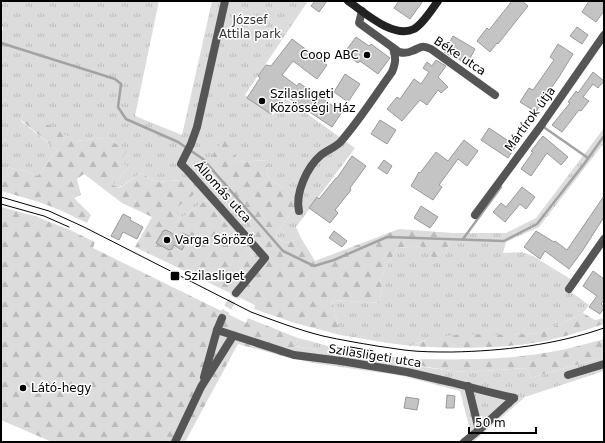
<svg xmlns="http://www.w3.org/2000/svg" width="605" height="443" font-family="'DejaVu Sans',sans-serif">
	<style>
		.grass { fill: url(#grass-tufts) }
		.forest { fill: url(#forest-firs) }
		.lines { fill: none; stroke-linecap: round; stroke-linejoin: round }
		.stream { stroke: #a3a3a3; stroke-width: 2.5 }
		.building { fill: #c4c4c4; stroke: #999 }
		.street-tunnel { stroke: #d9d9d9; stroke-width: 8; stroke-dasharray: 8 4; stroke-linecap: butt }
		.street { stroke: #555; stroke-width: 8 }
		.secondary { stroke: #222; stroke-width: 8 }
		.tram { stroke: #000; stroke-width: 1 }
		.poi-dot { fill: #000; stroke: #fff; stroke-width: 1.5 }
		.labels { text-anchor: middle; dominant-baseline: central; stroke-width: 3; stroke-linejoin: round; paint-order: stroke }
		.park-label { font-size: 12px; fill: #333; stroke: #fff }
		.poi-label { font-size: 12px; fill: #000; stroke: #fff; text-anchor: start }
		.street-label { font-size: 12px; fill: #000; stroke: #fff }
	</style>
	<defs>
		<pattern id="grass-tufts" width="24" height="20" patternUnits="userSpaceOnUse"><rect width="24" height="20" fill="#dcdcdc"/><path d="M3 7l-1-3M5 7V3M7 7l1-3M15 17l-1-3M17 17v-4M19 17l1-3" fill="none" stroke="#bbb"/></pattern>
		<pattern id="forest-firs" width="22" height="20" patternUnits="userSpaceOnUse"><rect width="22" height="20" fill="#dcdcdc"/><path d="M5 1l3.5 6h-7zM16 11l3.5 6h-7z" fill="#bbb"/></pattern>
	</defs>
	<rect width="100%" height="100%" fill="#fff"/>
	<g class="grass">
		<polygon points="1,1 159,1 135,116 182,135 212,1 308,1 245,95 273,115 285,98 355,148 296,227 301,238 286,243 275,237 296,205 283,188 267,176 268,160 238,162 234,154 219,169 216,182 265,249 253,256 206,200 180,219 171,211 181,180 156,182 141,173 118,188 113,185 129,167 120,163 105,138 76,141 24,112 21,121 57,150 38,176 26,171 1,166 1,37 3,27 1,26"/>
		<polygon points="604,128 604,143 539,227 506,242 503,253 522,252 533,256 577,283 571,292 589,305 583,313 561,324 537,333 514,335 425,340 411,346 388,343 340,335 332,300 379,303 382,289 380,279 397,248 421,246 445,255 453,233 506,233 536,218"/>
		<path d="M 298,338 C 312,341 326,346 340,349 C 365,354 391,357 417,359 L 415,366 L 453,371 L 469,372 L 526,368 L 530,378 L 604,357 L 604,371 L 525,397 L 473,442 L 460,391 L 403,376 L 313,363 L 317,350 L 295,346 Z"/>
	</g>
	<g class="forest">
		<polygon points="24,111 76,141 105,138 127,150 120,162 129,167 113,185 119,188 141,173 156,182 181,180 197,192 172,211 180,219 206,200 253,256 265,249 216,182 219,169 212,156 223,139 233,145 234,154 238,162 268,160 267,176 283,188 295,188 296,205 275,237 286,243 301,238 315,261 399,229 453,233 445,255 433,258 421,246 397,248 380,279 382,289 379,303 332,300 340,335 295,323 254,309 255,305 135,247 152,217 122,203 84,174 77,179 81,195 74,198 91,215 87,223 60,210 39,202 1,191 1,166 26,171 38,176 57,150 21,120"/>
		<polygon points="1,207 35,216 70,230 95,242 93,248 246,323 248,318 298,338 295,346 317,350 313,363 282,356 238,344 185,442 52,442 1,420"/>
		<path d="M 583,313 L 595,320 L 604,318 L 604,324 C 585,330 565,337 545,341 C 504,349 453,349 411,346 L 431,338 L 463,334 L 514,335 L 537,333 L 561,324 Z"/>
		<path d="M 604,339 L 604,357 L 530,378 L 526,368 L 469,372 L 453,371 L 414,365 L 417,359 C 461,360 506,360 550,352 C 568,349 586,344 604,339 Z"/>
	</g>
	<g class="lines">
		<g class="stream">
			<polyline points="1,43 115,79 121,84 118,107 126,119 178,142 203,159 283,251 314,266 334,260 387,237 504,241 537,224 584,164 604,136"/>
			<polyline points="544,125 545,128 588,158"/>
			<polyline points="463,239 501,187"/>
		</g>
	</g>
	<g class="building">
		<polygon points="315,1 327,1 319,12 311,6"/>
		<polygon points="399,1 423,1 410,19 394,8"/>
		<polygon points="512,1 522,1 528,6 498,44 497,43 490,52 477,41 487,28 489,30"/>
		<polygon points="589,1 604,1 604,11 596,22 582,12"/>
		<polygon points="577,27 588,35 582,44 570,36"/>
		<polygon points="453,36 475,49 467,64 453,56 452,57 444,52"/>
		<polygon points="356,37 369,46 371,44 390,58 378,74 360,61 358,63 344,53"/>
		<polygon points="292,39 327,65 317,79 293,61 282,75 297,86 299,83 342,112 332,127 284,95 271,114 247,98 260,78 258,76 266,65 271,66"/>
		<polygon points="558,44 573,54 559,77 544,98 536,112 520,102 529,88 533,90 554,60 550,57"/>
		<polygon points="436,60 446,66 438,77 448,87 441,93 438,90 427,105 420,100 402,121 387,109 397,97 400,99 414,79 421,84 429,72 423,68 427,62 432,66"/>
		<polygon points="593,72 604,81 598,88 593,84 583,97 589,101 581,111 579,110 562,132 552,125 570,103 568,102 576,91 578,93"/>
		<polygon points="345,74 360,84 348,102 334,92"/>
		<polygon points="380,120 396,130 387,144 371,134"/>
		<polygon points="489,128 516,146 508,158 481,140"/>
		<polygon points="543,136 568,157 561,165 547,153 531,176 521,169 533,152 531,151"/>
		<polygon points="464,140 478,151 467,166 458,159 439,185 442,187 433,200 411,186 419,172 420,173 436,152 448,161"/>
		<polygon points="352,156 366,166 350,188 351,190 335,210 338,213 330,223 309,208 317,197 319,199 336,178 337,178"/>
		<polygon points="384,160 392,166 387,174 378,168"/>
		<polygon points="522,187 535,197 526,209 520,204 505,222 493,212 501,203 506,207"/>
		<polygon points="604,196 604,217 583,250 569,269 545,251 540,259 524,247 536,231 554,242 555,241 567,250"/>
		<polygon points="421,206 438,217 430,228 414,218"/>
		<polygon points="123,214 131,218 130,220 143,227 137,239 123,232 119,240 111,236"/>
		<polygon points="166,230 180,238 182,233 189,236 182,250 174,245 172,249 169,250 156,243 163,231"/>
		<polygon points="334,231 347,241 342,247 329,238"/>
		<polygon points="593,271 604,279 604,300 601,304 604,306 604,308 600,314 589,307 597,296 583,286"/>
		<polygon points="447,395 455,396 454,408 446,408"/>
		<polygon points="406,397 419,399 417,410 404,408"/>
	</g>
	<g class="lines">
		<polyline class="street-tunnel" points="222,318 236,293"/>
		<g class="street">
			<polyline points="225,1 197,127 191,144 181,164 188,171 265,258 236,293"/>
			<path d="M 362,11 L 359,23 L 399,52 C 403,53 408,53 412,51 C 421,48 421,44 431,49 L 495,95"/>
			<path d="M 299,211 C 295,193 307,167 321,155 C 328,149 338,147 343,139 C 361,118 376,94 392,72 C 396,62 396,58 393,48"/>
			<polyline points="475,215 540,127 604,35"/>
			<polyline points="569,289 604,239"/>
			<polyline points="222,318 217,330 294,355 341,361 407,372 450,382 489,392 514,398"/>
			<polyline points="568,375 604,364"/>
			<polyline points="204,377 217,330"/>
			<polyline points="468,386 479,430"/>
			<polyline points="175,442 201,387 233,336"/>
			<polyline points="464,442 479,430 514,398"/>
		</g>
		<path class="secondary" d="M 348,1 C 364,12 393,39 414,29 C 423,24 432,9 438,1"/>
		<g class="tram">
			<path d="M 1,197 L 49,211 L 84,227 L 251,312 C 275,321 299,330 323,336 C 341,340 359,343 377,346 C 386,347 395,349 404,350 C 420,352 436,352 452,352 C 503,351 555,345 604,328"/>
			<polyline points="1,204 44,216 69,227"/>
			<polyline points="345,346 373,351"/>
		</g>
	</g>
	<g class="poi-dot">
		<circle cx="367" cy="55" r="4"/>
		<circle cx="262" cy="101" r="4"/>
		<circle cx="167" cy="240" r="4"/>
		<rect x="170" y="271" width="10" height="10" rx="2"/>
		<circle cx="23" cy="388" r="4"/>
	</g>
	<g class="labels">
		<g class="park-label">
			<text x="250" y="20">József<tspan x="250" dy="14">Attila park</tspan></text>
		</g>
		<g class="poi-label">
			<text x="359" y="55" text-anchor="end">Coop ABC</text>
			<text x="270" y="94">Szilasligeti<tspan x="270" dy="14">Közösségi Ház</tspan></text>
			<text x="175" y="240">Varga Söröző</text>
			<text x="184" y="276">Szilasliget</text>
			<text x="31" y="388">Látó-hegy</text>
		</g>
		<g class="street-label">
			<text transform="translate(460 56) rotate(34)">Béke utca</text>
			<text transform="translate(530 119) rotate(-54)">Mártírok útja</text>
			<text transform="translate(223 192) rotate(48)">Állomás utca</text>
			<text transform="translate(375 356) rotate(9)">Szilasligeti utca</text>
		</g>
	</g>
	<rect width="605" height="443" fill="none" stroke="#000000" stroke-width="4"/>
	<path d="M469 427v6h67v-6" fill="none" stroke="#000000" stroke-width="2"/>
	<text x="475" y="427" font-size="12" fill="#000000" stroke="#ffffff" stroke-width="3" paint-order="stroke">50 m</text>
</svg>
